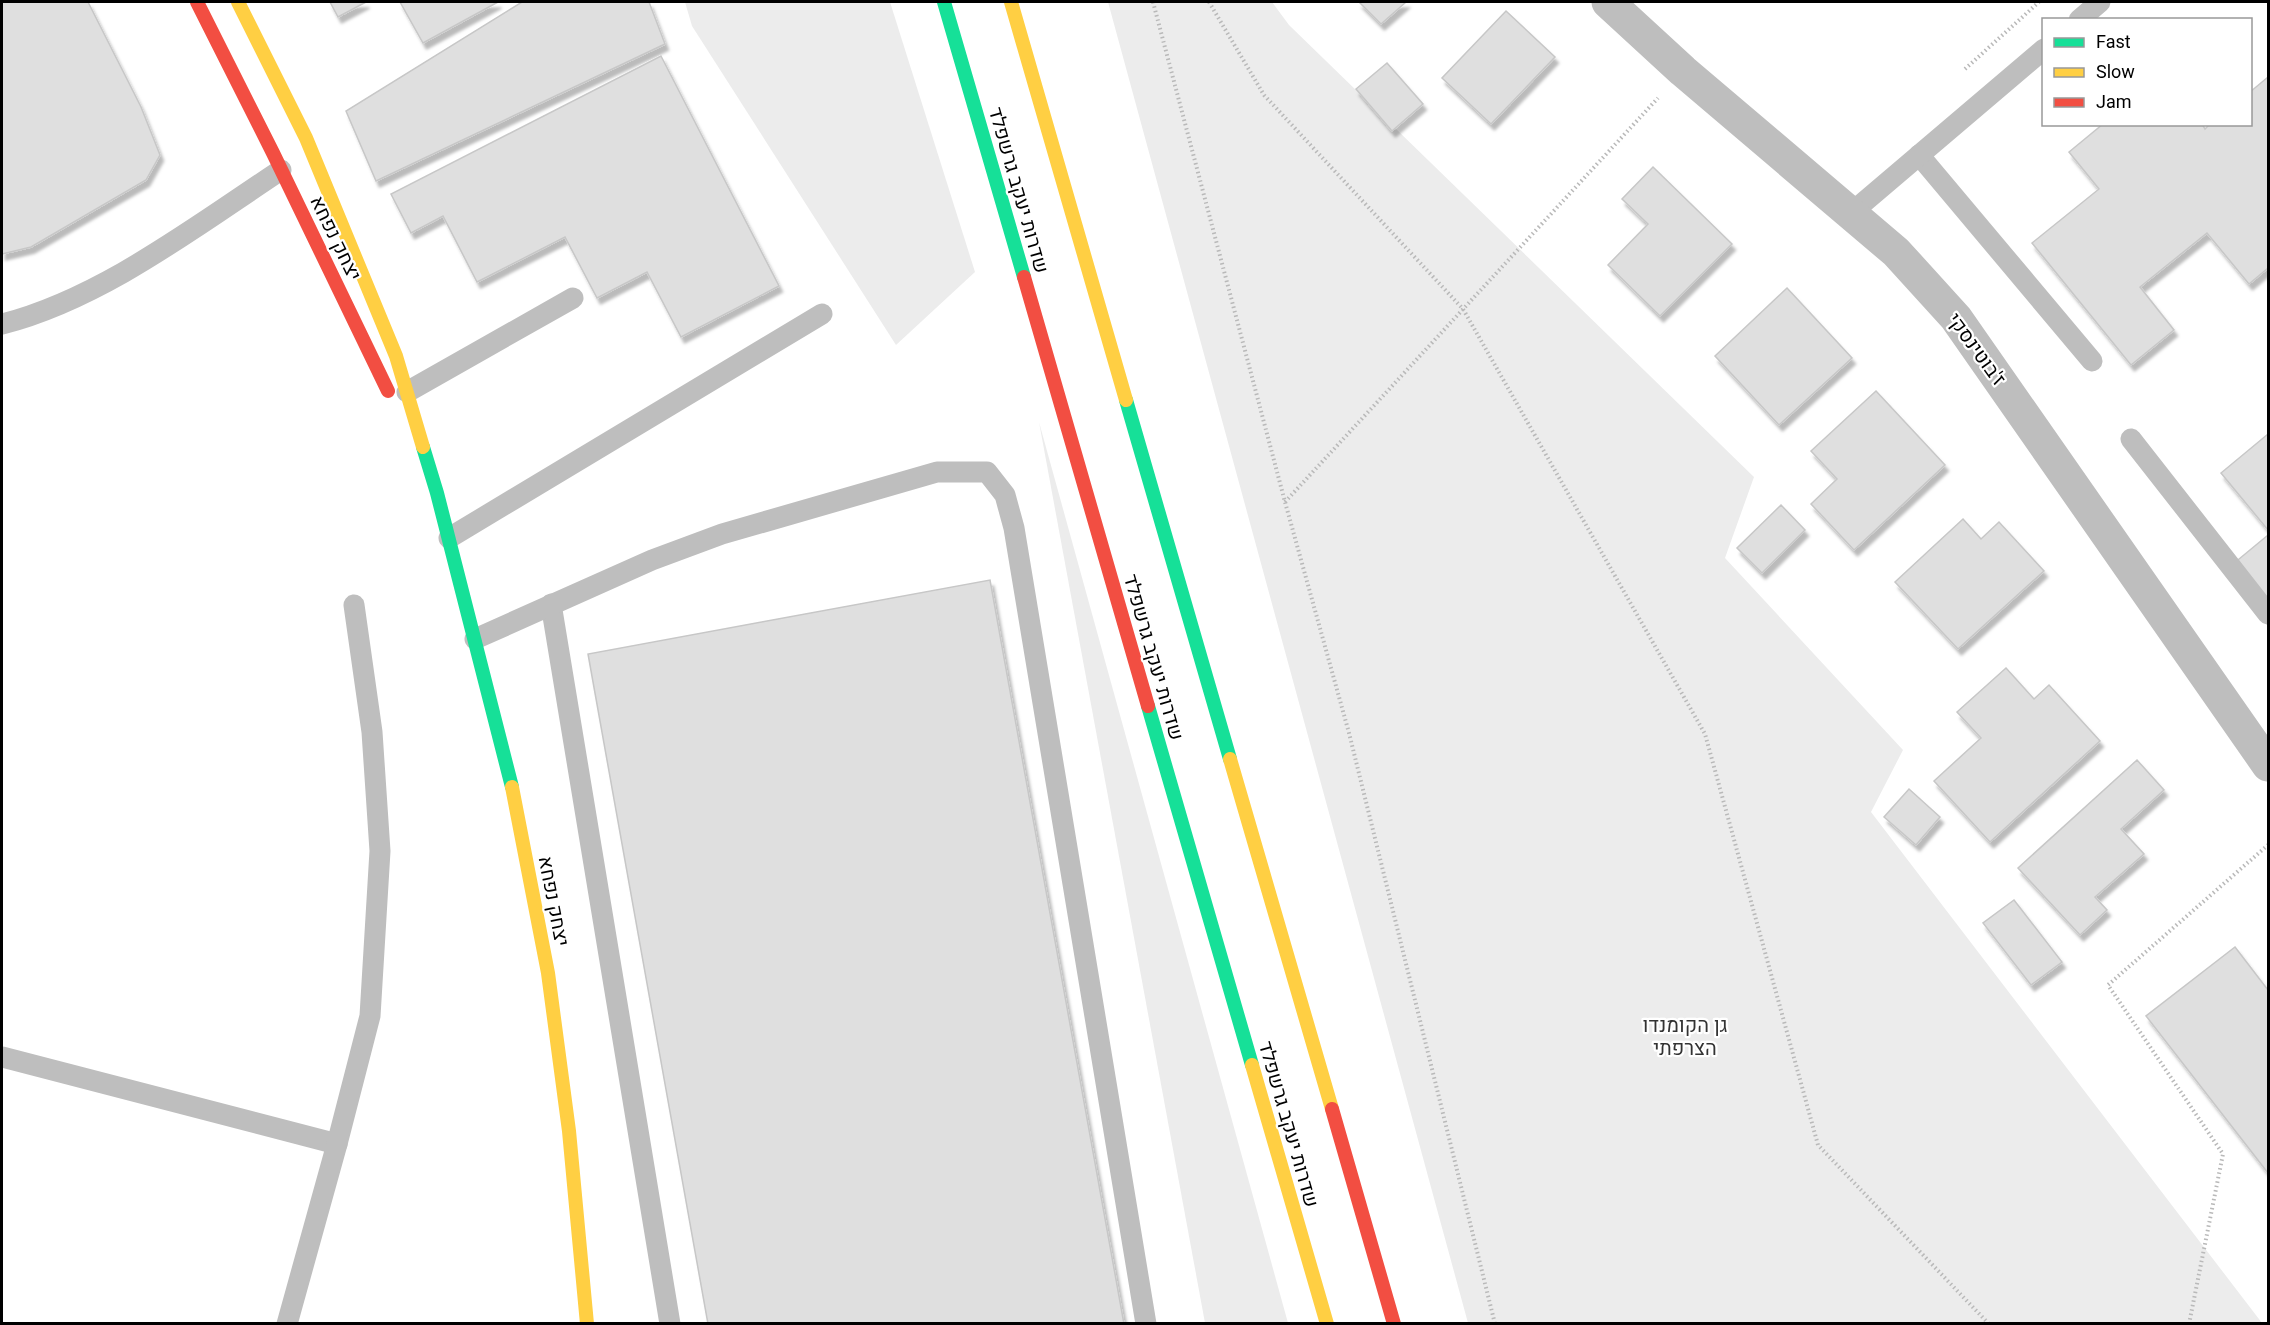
<svg xmlns="http://www.w3.org/2000/svg" width="2270" height="1325" font-family="Roboto,Heebo,sans-serif">
	<style>
		.green { fill: #ececec }
		.building { fill: #dfdfdf; stroke: #c7c7c7; stroke-width: 1.5; filter: url(#shadow) }
		.lines { fill: none; stroke-linecap: round; stroke-linejoin: round }
		.path { stroke: #b9b9b9; stroke-width: 4; stroke-dasharray: 1.5 3; stroke-linecap: butt }
		.lane { stroke: #bebebe; stroke-width: 21 }
		.street { stroke: #bebebe; stroke-width: 33 }
		.fast { stroke: #16e098; stroke-width: 14 }
		.slow { stroke: #ffcf43; stroke-width: 14 }
		.jam { stroke: #f24e42; stroke-width: 14 }
		.labels { text-anchor: middle; dominant-baseline: central; stroke-width: 4.5; stroke-linejoin: round; paint-order: stroke }
		.street-label { font-size: 20px; fill: #000; stroke: #fff }
		.park-label { font-size: 20px; fill: #333; stroke: #fff }
	</style>
	<defs>
		<filter id="shadow"><feDropShadow dx="3.5" dy="6" stdDeviation="1.5" flood-color="#0004"/></filter>
	</defs>
	<rect width="100%" height="100%" fill="#fff"/>
	<g class="green">
		<polygon points="685,2 890,2 975,272 896,345 692,26"/>
		<polygon points="1108,2 1272,2 1289,25 1754,477 1725,558 1903,750 1871,812 2262,1323 1468,1323"/>
		<polygon points="1039,422 1288,1323 1205,1323"/>
	</g>
	<g class="building">
		<polygon points="2,2 88,2 141,107 160,155 146,180 31,247 2,254"/>
		<polygon points="330,2 366,2 338,17"/>
		<polygon points="400,2 498,2 423,43"/>
		<polygon points="522,2 649,2 665,44 376,181 346,111"/>
		<polygon points="1359,2 1406,2 1381,24"/>
		<polygon points="1506,11 1555,57 1491,124 1442,78"/>
		<polygon points="661,56 779,286 681,337 647,272 597,298 565,237 477,282 443,216 411,233 391,194"/>
		<polygon points="1387,63 1423,104 1392,131 1356,89"/>
		<polygon points="2268,77 2268,268 2249,284 2207,233 2140,287 2174,330 2131,365 2032,243 2099,189 2069,152 2103,124 2202,124 2205,129 2210,124 2250,124 2250,92"/>
		<polygon points="1653,167 1732,244 1660,316 1608,265 1648,224 1622,199"/>
		<polygon points="1787,288 1852,358 1779,425 1715,356"/>
		<polygon points="1876,391 1945,465 1854,550 1811,504 1837,479 1811,451"/>
		<polygon points="2268,434 2268,530 2221,473"/>
		<polygon points="1781,505 1805,530 1762,573 1737,548"/>
		<polygon points="1963,519 1981,539 1999,522 2044,571 1958,649 1895,582"/>
		<polygon points="2268,535 2268,608 2233,564"/>
		<polygon points="990,580 1124,1324 708,1324 588,654"/>
		<polygon points="2006,668 2034,699 2049,685 2100,741 1990,842 1934,781 1981,738 1957,712"/>
		<polygon points="2137,760 2164,790 2121,829 2144,854 2095,897 2107,910 2080,935 2018,868"/>
		<polygon points="1909,789 1940,817 1916,845 1884,817"/>
		<polygon points="2014,900 2062,962 2031,985 1983,923"/>
		<polygon points="2235,947 2268,990 2268,1173 2146,1016"/>
	</g>
	<g class="lines">
		<g class="path">
			<polyline points="1153,2 1285,502 1349,733 1495,1324"/>
			<polyline points="1209,2 1264,95 1463,309 1705,734 1818,1145 1989,1324"/>
			<polyline points="1965,69 2039,2"/>
			<polyline points="1285,502 1658,98"/>
			<polyline points="2189,1324 2223,1154 2108,985 2268,845"/>
		</g>
		<g class="lane">
			<polyline points="2079,20 2100,2"/>
			<polyline points="1919,155 2092,361"/>
			<polyline points="1850,214 2044,49"/>
			<path d="M 2,324 C 101,299 196,226 281,170"/>
			<polyline points="407,392 573,298"/>
			<polyline points="2131,439 2268,614"/>
			<polyline points="449,538 822,314"/>
			<polyline points="551,604 670,1324"/>
			<polyline points="475,639 652,560 722,534 937,472 987,472 1005,495 1014,528 1146,1324"/>
			<polyline points="2,1057 337,1144"/>
			<polyline points="287,1324 337,1144 370,1016 380,851 372,732 354,605"/>
		</g>
		<polyline class="street" points="1608,2 1683,71 1896,252 1956,318 2268,765"/>
		<g class="fast">
			<polyline points="944,2 1024,277"/>
			<polyline points="1126,400 1230,759"/>
			<polyline points="423,447 437,493 512,787"/>
			<polyline points="1148,706 1252,1065"/>
		</g>
		<g class="slow">
			<polyline points="238,2 306,138 396,356 423,447"/>
			<polyline points="1011,2 1126,400"/>
			<polyline points="1230,759 1332,1109"/>
			<polyline points="512,787 548,973 569,1131 587,1324"/>
			<polyline points="1252,1065 1327,1324"/>
		</g>
		<g class="jam">
			<polyline points="197,2 273,153 388,391"/>
			<polyline points="1024,277 1148,706"/>
			<polyline points="1332,1109 1394,1324"/>
		</g>
	</g>
	<g class="labels">
		<g class="street-label">
			<text transform="translate(1019 190) rotate(74)">שדרות יעקב גרשפלד</text>
			<text transform="translate(336 238) rotate(64)">יצחק נפחא</text>
			<text transform="translate(1977 349) rotate(54)">ז'בוטינסקי</text>
			<text transform="translate(1154 657) rotate(74)">שדרות יעקב גרשפלד</text>
			<text transform="translate(554 901) rotate(79)">יצחק נפחא</text>
			<text transform="translate(1289 1124) rotate(74)">שדרות יעקב גרשפלד</text>
		</g>
		<g class="park-label">
			<text x="1685" y="1025">גן הקומנדו<tspan x="1685" dy="23">הצרפתי</tspan></text>
		</g>
	</g>
	<rect width="2270" height="1325" fill="none" stroke="#000000" stroke-width="6"/>
	<rect x="2042" y="18" width="210" height="108" fill="#ffffff" stroke="#999999" stroke-width="1.5"/>
	<rect x="2054" y="38" width="30" height="9" fill="#16e098" stroke="#999999" stroke-width="1.5"/>
	<text x="2096" y="48" font-size="18" fill="#000000">Fast</text>
	<rect x="2054" y="68" width="30" height="9" fill="#ffcf43" stroke="#999999" stroke-width="1.5"/>
	<text x="2096" y="78" font-size="18" fill="#000000">Slow</text>
	<rect x="2054" y="98" width="30" height="9" fill="#f24e42" stroke="#999999" stroke-width="1.5"/>
	<text x="2096" y="108" font-size="18" fill="#000000">Jam</text>
</svg>
